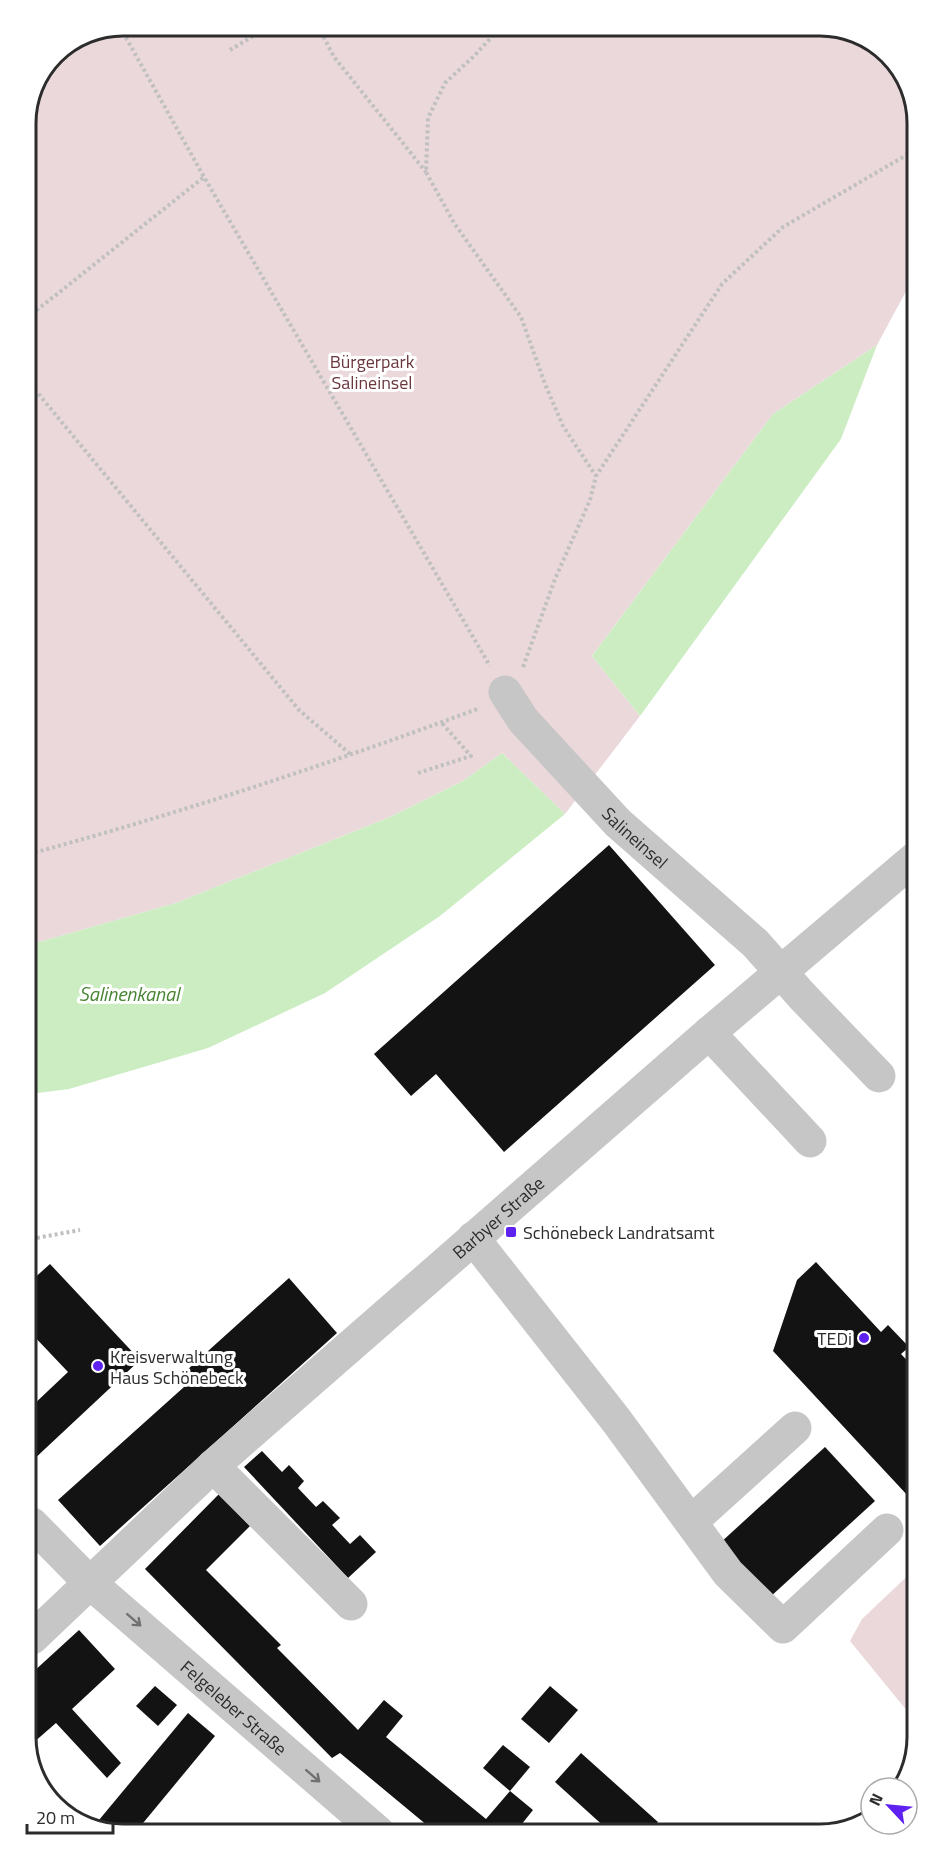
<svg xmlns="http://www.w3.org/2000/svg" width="943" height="1860" font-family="'Titillium Web',sans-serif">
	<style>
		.green { fill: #ebd8db }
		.water { fill: #ccedc2 }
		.building { fill: #131313 }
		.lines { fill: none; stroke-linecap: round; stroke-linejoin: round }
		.path { stroke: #c0c0c0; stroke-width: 4; stroke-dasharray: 3 3; stroke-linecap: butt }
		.minor { stroke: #c6c6c6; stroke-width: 33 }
		.oneway { stroke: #717171 }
		.poi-dot { fill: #5e21f0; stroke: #fff; stroke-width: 2 }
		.labels { text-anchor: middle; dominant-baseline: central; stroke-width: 6; stroke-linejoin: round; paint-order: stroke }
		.park-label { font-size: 18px; fill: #6a373c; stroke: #fff }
		.street-label { font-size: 18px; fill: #2c2c2c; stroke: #fff }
		.poi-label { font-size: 18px; fill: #2c2c2c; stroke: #fff; text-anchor: start }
		.water-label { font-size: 20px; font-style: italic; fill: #468532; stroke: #fff }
		.rim { fill: none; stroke: #2c2c2c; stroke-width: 3 }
	</style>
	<rect width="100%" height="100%" fill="#fff"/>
	<g class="green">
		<polygon points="123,26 827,26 879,45 910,86 911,282 877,345 773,414 592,656 640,716 565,814 502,753 463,781 390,817 176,903 29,945 26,117 54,54"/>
		<polygon points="917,1567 917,1723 850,1641 862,1619"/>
	</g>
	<g class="water">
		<polygon points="877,345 841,439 640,716 592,656 773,414"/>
		<polygon points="502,753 565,814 440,916 325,993 208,1048 69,1089 30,1094 29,945 176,903 390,817 463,781"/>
	</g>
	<g class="building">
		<polygon points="609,845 715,965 504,1152 436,1074 411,1096 374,1054"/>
		<polygon points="816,1262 881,1332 888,1325 909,1347 901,1354 916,1370 916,1497 909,1497 773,1351 797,1280"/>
		<polygon points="50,1264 140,1360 31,1462 31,1407 68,1372 31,1333 31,1281"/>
		<polygon points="289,1278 337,1333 100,1546 58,1500 184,1387 177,1379"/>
		<polygon points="825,1447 875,1501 769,1598 719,1544"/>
		<polygon points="262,1451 282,1472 289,1465 304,1481 298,1488 316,1507 323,1501 340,1518 332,1525 350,1544 360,1535 376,1552 348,1578 244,1467"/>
		<polygon points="219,1494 250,1526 206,1570 281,1645 277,1648 358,1730 384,1700 403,1716 386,1737 486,1819 510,1791 533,1810 517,1830 434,1831 340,1753 332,1758 145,1569"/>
		<polygon points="79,1630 115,1669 72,1709 121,1763 107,1778 56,1723 33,1743 32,1673"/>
		<polygon points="155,1686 177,1705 158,1726 136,1706"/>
		<polygon points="550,1686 578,1710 549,1743 521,1719"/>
		<polygon points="188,1713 215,1736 134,1834 117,1834 94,1826"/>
		<polygon points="503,1745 530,1767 510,1791 483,1768"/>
		<polygon points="581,1753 658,1822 651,1829 608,1830 555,1782"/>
	</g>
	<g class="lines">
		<g class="path">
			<polyline points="318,26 334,57 426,172"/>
			<polyline points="502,26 474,56 445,83 428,118 426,172 454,223 521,317 545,384 563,426 596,476"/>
			<polyline points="120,27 204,177 490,666"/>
			<polyline points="230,50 270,26"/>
			<polyline points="27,318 204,177"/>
			<polyline points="27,380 299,710 350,754"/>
			<polyline points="523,667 555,579 590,500 596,476 722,284 783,227 910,153"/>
			<polyline points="418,773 471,756 441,722"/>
			<path d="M 29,854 C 181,813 332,763 480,708"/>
			<polyline points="31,1239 80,1230"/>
		</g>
		<g class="minor">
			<path id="s1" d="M 505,692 L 523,720 L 618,823 L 755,943 L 803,997 L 879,1076"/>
			<polyline points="709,1033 810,1141"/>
			<polyline points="473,1238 616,1420 728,1573 783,1627 887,1530"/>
			<polyline points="213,1466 351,1604"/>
			<polyline points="691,1522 795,1428"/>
			<path id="s2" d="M 32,1524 L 89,1582 L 378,1832"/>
			<path id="s3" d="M 32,1638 L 213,1466 L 709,1033 L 914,859"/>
		</g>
	</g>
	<defs><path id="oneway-shaft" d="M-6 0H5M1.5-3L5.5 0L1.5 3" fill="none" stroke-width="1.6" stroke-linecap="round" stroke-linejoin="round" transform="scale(1.5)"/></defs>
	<g class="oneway">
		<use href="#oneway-shaft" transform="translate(134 1620) rotate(41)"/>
		<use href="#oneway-shaft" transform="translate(313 1776) rotate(41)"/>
	</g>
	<g class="poi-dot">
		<rect x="505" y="1226" width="12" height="12" rx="3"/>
		<circle cx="864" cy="1338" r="6"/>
		<circle cx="98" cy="1366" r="6"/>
	</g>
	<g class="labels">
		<g class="park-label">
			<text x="372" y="361">Bürgerpark<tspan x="372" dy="21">Salineinsel</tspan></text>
		</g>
		<g class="street-label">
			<text stroke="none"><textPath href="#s1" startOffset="196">Salineinsel</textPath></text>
			<text stroke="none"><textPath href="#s3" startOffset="628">Barbyer Straße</textPath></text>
			<text stroke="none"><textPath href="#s2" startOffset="273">Felgeleber Straße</textPath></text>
		</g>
		<g class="poi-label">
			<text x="523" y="1232">Schönebeck Landratsamt</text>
			<text x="852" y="1338" text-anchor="end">TEDi</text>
			<text x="110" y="1356">Kreisverwaltung<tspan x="110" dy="21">Haus Schönebeck</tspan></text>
		</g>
		<g class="water-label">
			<text x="129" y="993">Salinenkanal</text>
		</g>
	</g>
	<path d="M0 0H943V1860H0ZM123 36H820A87 87 0 0 1 907 123V1737A87 87 0 0 1 820 1824H123A87 87 0 0 1 36 1737V123A87 87 0 0 1 123 36Z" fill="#fff" fill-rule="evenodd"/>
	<path class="rim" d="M123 36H820A87 87 0 0 1 907 123V1737A87 87 0 0 1 820 1824H123A87 87 0 0 1 36 1737V123A87 87 0 0 1 123 36Z"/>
	<g transform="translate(889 1806) rotate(296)"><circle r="28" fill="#ffffff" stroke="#ababab" stroke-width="1.5"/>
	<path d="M0-4.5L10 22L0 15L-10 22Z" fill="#5e21f0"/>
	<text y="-9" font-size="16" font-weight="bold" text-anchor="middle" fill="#2c2c2c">N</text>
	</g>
	<path d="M27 1824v9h86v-9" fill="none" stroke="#2c2c2c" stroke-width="3"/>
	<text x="36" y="1824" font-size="18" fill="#2c2c2c" stroke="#ffffff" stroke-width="4.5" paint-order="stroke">20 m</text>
</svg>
